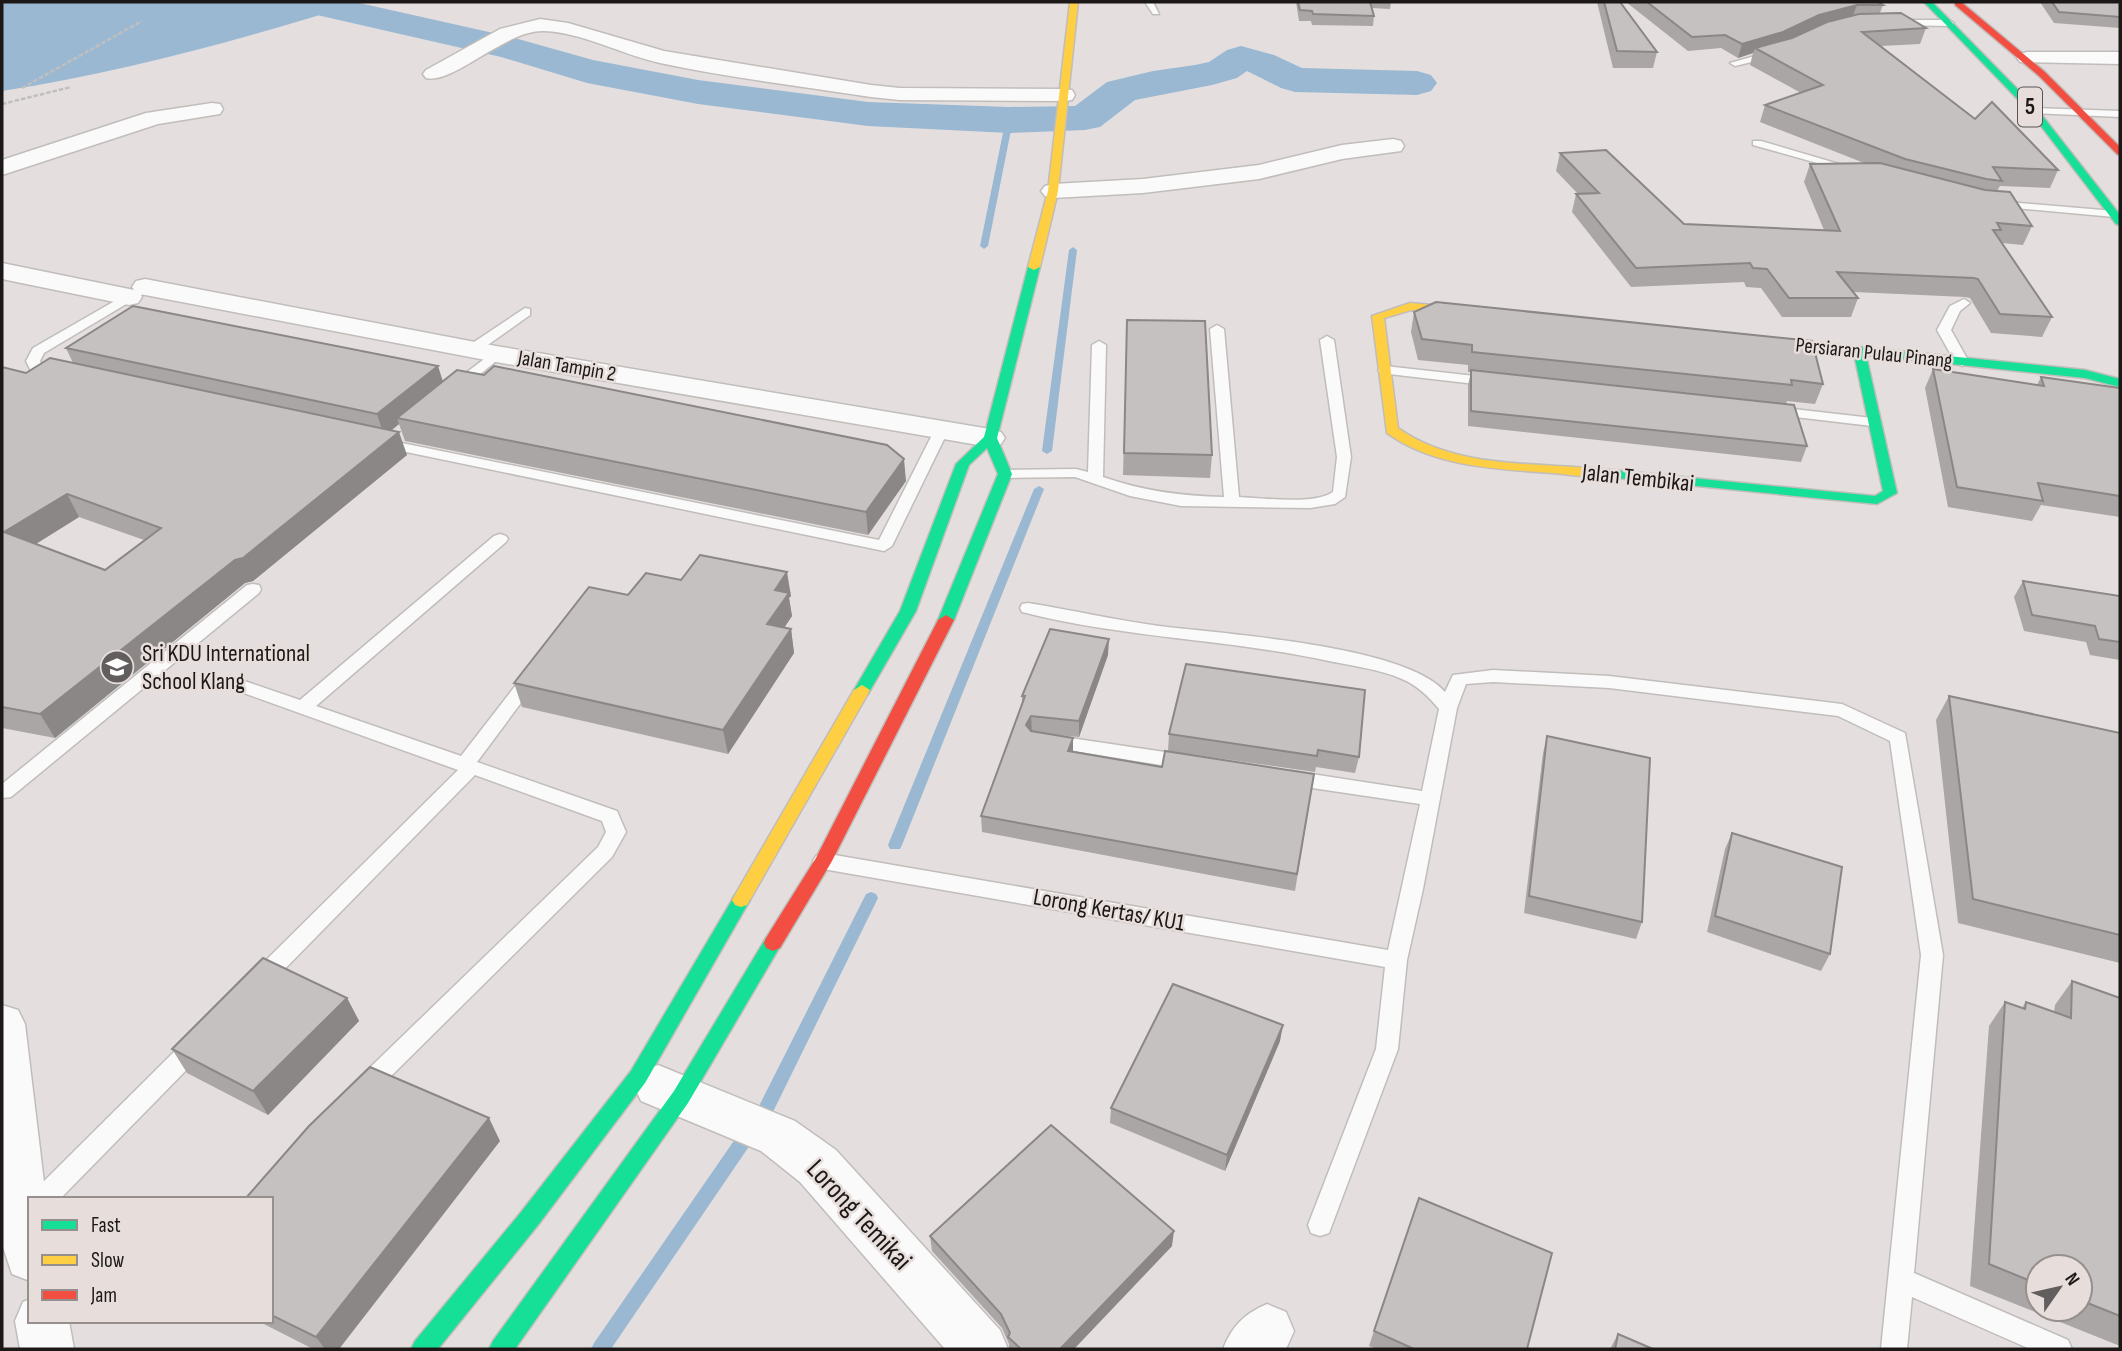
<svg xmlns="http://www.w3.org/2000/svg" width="2122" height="1351" font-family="'Sofia Sans Condensed',sans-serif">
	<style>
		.water { fill: #9ab8d2 }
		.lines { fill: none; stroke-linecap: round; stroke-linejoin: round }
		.stream { fill: #9ab8d2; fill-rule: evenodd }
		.river { fill: #9ab8d2; fill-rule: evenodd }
		.lane-casing { stroke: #c0bdbb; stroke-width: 3 }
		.street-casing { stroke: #c0bdbb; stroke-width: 3 }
		.fast-casing { stroke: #c0bdbb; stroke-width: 3 }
		.slow-casing { stroke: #c0bdbb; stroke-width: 3 }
		.jam-casing { stroke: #c0bdbb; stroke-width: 3 }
		.path { stroke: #c0bfbf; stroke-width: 2.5; stroke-dasharray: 4.5 2; stroke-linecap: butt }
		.lane { fill: #fbfafa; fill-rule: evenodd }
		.street { fill: #fbfafa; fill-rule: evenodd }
		.fast { fill: #16e098; fill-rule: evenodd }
		.slow { fill: #ffcf43; fill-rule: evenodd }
		.jam { fill: #f24e42; fill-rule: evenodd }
		.wall { fill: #a9a6a5; fill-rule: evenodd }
		.shaded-wall { fill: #8a8786 }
		.building { fill: #c5c1c0; stroke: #8a8786; stroke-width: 2; fill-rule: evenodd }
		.labels { text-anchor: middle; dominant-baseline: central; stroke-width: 5; stroke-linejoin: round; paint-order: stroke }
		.far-street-label { font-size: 21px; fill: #1b1817; stroke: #e7dedb }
		.shield { fill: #e7dedb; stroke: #585352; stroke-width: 2 }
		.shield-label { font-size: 23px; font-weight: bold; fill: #1b1817 }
		.street-label { font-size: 24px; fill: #1b1817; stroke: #e7dedb }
		.poi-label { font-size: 24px; fill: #1b1817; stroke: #e7dedb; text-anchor: start }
		.near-street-label { font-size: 28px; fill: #1b1817; stroke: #e7dedb }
	</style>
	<rect width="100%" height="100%" fill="#e4dfde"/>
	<path class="water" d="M 2,2 L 362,2 C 244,39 124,72 2,91 Z"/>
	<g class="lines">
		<g class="stream">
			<polygon points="1006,118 1013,120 988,246 984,249 980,246"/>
			<polygon points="1073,247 1077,250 1052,451 1047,454 1042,451 1069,250"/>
			<polygon points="1039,486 1044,489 902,845 900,849 890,849 888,845 1034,489"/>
			<polygon points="871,892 876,894 878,898 771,1116 765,1118 759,1116 757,1111 759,1106 864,898 866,894"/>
			<polygon points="746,1130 752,1132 754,1137 752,1142 611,1349 591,1349 594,1343 740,1132"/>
		</g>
		<polygon class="river" points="290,2 355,2 511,37 593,60 698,80 868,102 1009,107 1075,106 1107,82 1153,71 1195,65 1209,62 1227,50 1241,46 1274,55 1302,68 1417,71 1431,75 1437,83 1431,91 1417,95 1295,92 1281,88 1247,71 1237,78 1212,85 1135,100 1100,127 1085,130 1009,133 868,126 698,104 587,83 501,57 295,10"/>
		<defs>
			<g id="lane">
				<polygon points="1145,2 1153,2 1159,14 1153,14"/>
				<polygon points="1897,20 1949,20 1954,23 1949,26 1894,25 1894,21"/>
				<polygon points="1773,51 1776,52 1776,56 1735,66 1730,63"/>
				<polygon points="2034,108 2120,111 2120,117 2030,113 2029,111"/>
				<polygon points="1753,141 1761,141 1859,170 1849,172 1753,145"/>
				<polygon points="1996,201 2114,211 2120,214 2114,217 1992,206 1990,204"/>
				<polygon points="139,287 145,291 143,294 44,353 40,361 42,365 61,370 61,376 31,371 26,361 33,348"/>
				<polygon points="1964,299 1970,303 1960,311 1951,330 1969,362 1962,366 1955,362 1937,330 1950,306"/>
				<polygon points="525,308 530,309 530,315 478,352 468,352 468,346"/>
				<path d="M 1217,325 L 1224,329 L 1239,497 C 1262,498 1315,505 1333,492 L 1337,457 L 1320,340 L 1327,336 L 1334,340 L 1351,457 L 1345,497 L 1335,504 L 1310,508 L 1181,506 L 1130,496 L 1075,477 L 1005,478 L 998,474 L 1005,470 L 1076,469 L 1088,472 L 1092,345 L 1099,341 L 1106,345 L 1103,477 C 1143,491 1181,496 1224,497 L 1210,329 Z"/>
				<polygon points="496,350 503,354 501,357 460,391 450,391 450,385"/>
				<polygon points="1385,366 1493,378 1500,382 1493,386 1380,373 1378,370"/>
				<polygon points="1775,407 1872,418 1879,422 1872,426 1770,414 1768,411"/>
				<polygon points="941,427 948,431 892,546 884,551 382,447 375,443 382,439 879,540 934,431"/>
				<polygon points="500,534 506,536 508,539 506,542 316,706 461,756 526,672 538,672 541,676 538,680 477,762 617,811 626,832 612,857 372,1095 364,1098 356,1095 353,1088 356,1081 598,847 606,832 602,821 475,775 268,986 260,989 252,986 249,980 252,974 458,770 224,686 221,682 230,676 300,700 494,536"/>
				<polygon points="253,584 259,585 261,589 259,593 11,797 2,798 2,784 247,585"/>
				<path d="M 1028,603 C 1072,610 1115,620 1159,626 C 1222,634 1405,645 1445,692 L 1453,675 L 1493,670 L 1609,676 L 1842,704 L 1905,733 L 1943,955 L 1914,1273 L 2068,1340 L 2072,1349 L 2030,1349 L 1912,1297 L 1907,1349 L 1881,1349 L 1921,955 L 1890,741 L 1838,716 L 1609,688 L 1493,682 L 1466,684 L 1457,708 L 1423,889 L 1407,960 L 1398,1049 L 1329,1233 L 1320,1236 L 1311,1233 L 1308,1225 L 1376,1049 L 1385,967 L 823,869 L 816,866 L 813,861 L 816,856 L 823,853 L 1388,950 L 1420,804 L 1292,785 L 1285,783 L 1283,778 L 1285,773 L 1292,771 L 1422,791 L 1439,709 C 1429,697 1417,685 1402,679 C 1379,669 1353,666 1329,661 C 1228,639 1123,638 1022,612 L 1020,608 L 1022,604 Z"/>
				<polygon points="1050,735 1185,755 1192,757 1194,762 1192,767 1185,769 1044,746 1041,741 1044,736"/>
				<polygon points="196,1036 204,1038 207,1045 204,1052 60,1199 31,1199 34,1191 188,1038"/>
			</g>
			<g id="street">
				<path d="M 540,19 L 568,23 L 664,51 L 871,85 L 900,88 L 1064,89 L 1072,90 L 1075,95 L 1072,100 L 1064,101 L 900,100 L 871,97 C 801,86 730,78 660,63 C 623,55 579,31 542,31 C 505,31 452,85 426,78 L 423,74 L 426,70 L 500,29 Z"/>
				<polygon points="2027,52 2120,52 2120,64 2020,62 2017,58 2020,54"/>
				<polygon points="212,103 220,104 223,109 220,114 158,124 2,175 2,160 146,113"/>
				<polygon points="1393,139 1401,141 1404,146 1401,151 1342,159 1259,179 1143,193 1053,198 1045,196 1041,191 1045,186 1053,184 1143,179 1259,165 1342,145"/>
				<polygon points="2,263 134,290 132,287 136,281 145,279 496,346 990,429 1001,432 1005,438 1001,444 990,447 496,362 140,294 142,297 138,303 129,305 2,279"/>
				<polygon points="2,1005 18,1010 25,1024 46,1199 30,1199 30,1281 12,1274 2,1244"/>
				<polygon points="658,1065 795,1121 836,1150 1000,1330 1008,1349 945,1349 800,1182 761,1151 641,1101 634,1086 641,1071"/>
				<polygon points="30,1299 30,1321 69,1321 74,1349 20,1349 15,1321 23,1302"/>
				<path d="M 1267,1304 L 1286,1312 L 1294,1331 L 1286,1349 L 1223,1349 C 1232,1326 1244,1314 1267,1304 Z"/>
			</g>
			<g id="fast">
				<polygon points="1924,2 1932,2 2037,109 2120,215 2120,225 2116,224 2031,113"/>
				<polygon points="1034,264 1040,267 997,438 1012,474 954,620 946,625 938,620 998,474 987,448 969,465 916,611 868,694 856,694 854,690 900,611 956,464 984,437 1028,267"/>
				<polygon points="1762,337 2085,370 2120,379 2120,387 2085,378 1866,355 1897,493 1877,504 1586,475 1586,469 1591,468 1875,496 1883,491 1854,354 1758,344 1756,341"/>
				<polygon points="741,893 747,895 750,900 645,1083 538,1225 438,1349 411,1349 415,1341 522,1211 631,1071 735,895"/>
				<polygon points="773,935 780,938 782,943 688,1103 515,1349 489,1349 493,1341 674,1091 766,938"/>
			</g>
			<g id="slow">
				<polygon points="1070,2 1078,2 1058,191 1040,267 1034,270 1028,267 1048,191"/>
				<path d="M 1410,303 L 1479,309 L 1485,312 L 1479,315 L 1411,310 L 1384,318 L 1398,428 C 1452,467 1528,463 1591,468 L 1596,469 L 1596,475 C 1582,478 1566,474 1553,473 C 1497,469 1434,467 1387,433 L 1372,316 Z"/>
				<polygon points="862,685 870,690 747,905 741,907 735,905 732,900 735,895 854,690"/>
			</g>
			<g id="jam">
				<polygon points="1955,2 1961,2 2045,72 2120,147 2120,155 2117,154 2039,76 1955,5"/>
				<polygon points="946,615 954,620 832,861 780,948 773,951 766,948 764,943 766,938 816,858 938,620"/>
			</g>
		</defs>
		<use href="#lane" class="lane-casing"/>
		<use href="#street" class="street-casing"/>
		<use href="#fast" class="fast-casing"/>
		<use href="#slow" class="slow-casing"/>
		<use href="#jam" class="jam-casing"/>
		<g class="path">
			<polyline points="22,88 142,21"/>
			<polyline points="2,104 71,87"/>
		</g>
		<use href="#lane" class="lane"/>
		<use href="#street" class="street"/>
		<use href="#fast" class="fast"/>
		<use href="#slow" class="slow"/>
		<use href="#jam" class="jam"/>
	</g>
	<g class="wall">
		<polygon points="1296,2 1391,2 1390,9 1372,8 1374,16 1373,26 1312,25 1311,21 1299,21"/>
		<polygon points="1597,2 1620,2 1657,52 1653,68 1613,68"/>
		<polygon points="1626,2 1878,2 1883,5 1880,13 1926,28 1920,44 1881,46 1975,119 2058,170 2050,188 2000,186 1997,191 2032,226 2023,245 2002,243 2052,317 2042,337 1991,333 1970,298 1965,297 1854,292 1858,298 1851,317 1782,317 1761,288 1746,287 1744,282 1631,287 1572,212 1576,194 1578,194 1556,171 1560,153 1684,224 1824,230 1804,182 1810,164 1864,163 1760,122 1765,105 1801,93 1750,65 1753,53 1738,58 1721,48 1688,51"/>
		<polygon points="2040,2 2120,2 2120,28 2054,23"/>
		<polygon points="1414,312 1823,384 1815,404 1787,401 1786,404 1807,446 1801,462 1468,426 1468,385 1471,372 1468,372 1468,365 1418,360 1411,332"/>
		<polygon points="1127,320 1212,455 1210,478 1123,475"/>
		<path d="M 66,348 L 443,381 L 906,481 L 868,535 L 405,441 L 399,424 L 391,431 L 407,455 L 253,581 L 245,583 L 55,738 L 2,728 L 2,367 L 26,373 L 73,363 ZM 79,517 L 144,540 L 105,570 L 36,544 Z"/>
		<polygon points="1933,369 2037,385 2041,377 2120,388 2120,517 2041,505 2032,521 1948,507 1925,388"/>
		<polygon points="2023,581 2120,596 2120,660 2090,655 2086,642 2024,631 2014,597"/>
		<polygon points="628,595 791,596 789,598 792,616 784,628 791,629 794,653 728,754 522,707 514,683"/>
		<polygon points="1108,655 1079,737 1055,735 1073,751 1162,767 1314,774 1295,891 982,832 981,816 1022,705 1022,696"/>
		<polygon points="1186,664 1359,757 1355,773 1316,767 1315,772 1168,751 1169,734"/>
		<polygon points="1949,696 2120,733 2120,963 1958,923 1936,720"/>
		<polygon points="1547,736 1642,922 1636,939 1524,913 1543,753"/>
		<polygon points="1732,833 1830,954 1821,971 1707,932 1725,849"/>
		<path d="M 2072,981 L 2120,998 L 2120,1346 L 1970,1286 L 1989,1026 L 2005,1002 L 2022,1008 L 2026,1002 L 2054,1012 L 2055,1005 ZM 2038,1267 L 2080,1267 L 2080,1309 L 2038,1309 Z"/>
		<polygon points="347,998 359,1021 268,1115 187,1073 172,1049"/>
		<polygon points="1280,1041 1225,1171 1110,1123 1111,1108"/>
		<polygon points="500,1141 339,1349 313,1349 258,1321 271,1321 271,1199"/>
		<polygon points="930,1236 1172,1246 1074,1349 1009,1349 1009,1344 1002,1328 932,1251"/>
		<polygon points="1374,1331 1527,1349 1377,1349 1369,1346"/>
		<polygon points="1618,1334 1653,1349 1610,1349"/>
	</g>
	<g class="shaded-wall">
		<polygon points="1857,5 1852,18 1779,46 1755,48 1753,53 1738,58 1742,44 1819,15"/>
		<polygon points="438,366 445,388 397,418 399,424 384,436 377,414"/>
		<polygon points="399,432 407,455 253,581 245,583 55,738 40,714 235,560"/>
		<polygon points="904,459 906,481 868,535 866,512"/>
		<polygon points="67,494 79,517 18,555 4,532"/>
		<polygon points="787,572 791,596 789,598 792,616 771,647 767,624 775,590"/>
		<polygon points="791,629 794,653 728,754 723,730"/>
		<polygon points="1109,639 1108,655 1079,737 1079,721"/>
		<polygon points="1031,716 1032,732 1026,725"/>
		<polygon points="1073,738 1073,754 1068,751"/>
		<polygon points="347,998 359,1021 268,1115 253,1091"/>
		<polygon points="1283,1025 1280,1041 1225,1171 1227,1155"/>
		<polygon points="489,1118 500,1141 339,1349 325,1349 316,1337"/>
		<polygon points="1174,1231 1172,1246 1074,1349 1060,1349"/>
	</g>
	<g class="building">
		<polygon points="1298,2 1370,2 1374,16 1313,14 1312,11 1300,10"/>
		<polygon points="1604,2 1620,2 1657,52 1617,51"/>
		<polygon points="1647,2 1878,2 1883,5 1857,5 1819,15 1783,32 1742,44 1725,35 1692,37"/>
		<polygon points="2052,2 2120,2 2120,17 2059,12"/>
		<polygon points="1901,13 1926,28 1862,32 1975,119 1992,102 2058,170 1993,167 2002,181 1986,179 1905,159 1765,105 1823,85 1755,48 1792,38 1827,22 1859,14"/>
		<polygon points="1606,150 1684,224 1840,231 1810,164 1880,163 1985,190 2010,192 2032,226 1997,223 2001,230 1993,230 2052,317 2000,314 1978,279 1974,278 1837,272 1858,298 1789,298 1767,269 1753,268 1750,263 1636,268 1576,194 1599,193 1560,153"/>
		<polygon points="1436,302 1812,341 1823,384 1791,380 1792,385 1472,352 1472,345 1422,339 1414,312"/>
		<polygon points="133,306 438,366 377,414 66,348"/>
		<polygon points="1127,320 1205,321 1212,455 1124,453"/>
		<path d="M 50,358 L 399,432 L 243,558 L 235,560 L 40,714 L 2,707 L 2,367 L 26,373 ZM 67,494 L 161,528 L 105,570 L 4,532 Z"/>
		<polygon points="494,366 887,445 904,459 866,512 397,418 457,370 484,375"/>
		<polygon points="1933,369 2044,386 2041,377 2120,388 2120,496 2038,483 2043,501 1957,487"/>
		<polygon points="1471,370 1794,405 1807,446 1471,411"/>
		<polygon points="700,555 787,572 775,590 789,593 767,624 791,629 723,730 514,683 589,587 628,595 646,573 681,580"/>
		<polygon points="2023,581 2120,596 2120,642 2099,639 2095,626 2032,615"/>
		<polygon points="1050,629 1109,639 1079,721 1031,716 1026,725 1031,731 1073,738 1068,751 1162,767 1165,751 1314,774 1297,874 981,816 1025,696 1022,696"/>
		<polygon points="1186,664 1365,690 1359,757 1318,750 1317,756 1169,734"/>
		<polygon points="1949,696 2120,733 2120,935 1973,899"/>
		<polygon points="1547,736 1650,758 1642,922 1529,896"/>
		<polygon points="1732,833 1842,867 1830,954 1715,916"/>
		<polygon points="263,958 347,998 253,1091 172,1049"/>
		<polygon points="2072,981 2120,998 2120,1316 2080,1300 2080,1267 2038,1267 2038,1284 1989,1264 2005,1002 2025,1009 2026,1002 2071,1018"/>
		<polygon points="1173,984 1283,1025 1227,1155 1111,1108"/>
		<polygon points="370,1067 489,1118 316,1337 271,1315 271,1199 245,1199 309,1126"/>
		<polygon points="1051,1125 1174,1231 1060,1349 1021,1349 1008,1337 1010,1333 1001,1314 930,1236"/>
		<polygon points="1419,1198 1552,1253 1527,1349 1414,1349 1374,1331"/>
		<polygon points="1618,1334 1653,1349 1615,1349"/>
	</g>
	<defs>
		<symbol id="school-disc" viewBox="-11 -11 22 22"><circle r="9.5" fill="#615e5d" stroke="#e7dedb"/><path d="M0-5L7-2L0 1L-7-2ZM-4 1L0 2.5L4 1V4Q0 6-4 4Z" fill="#fff"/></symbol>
	</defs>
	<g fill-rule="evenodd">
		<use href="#school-disc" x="98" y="648" width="38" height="38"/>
	</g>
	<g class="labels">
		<g class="far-street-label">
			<text transform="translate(1874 353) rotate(6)">Persiaran Pulau Pinang</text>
			<text transform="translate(567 366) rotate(10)">Jalan Tampin 2</text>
		</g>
		<rect class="shield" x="2018" y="87.5" width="24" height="39" rx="5"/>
		<g class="shield-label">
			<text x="2030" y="107">5</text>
		</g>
		<g class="street-label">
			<text transform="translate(1638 478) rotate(6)">Jalan Tembikai</text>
			<text transform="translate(1109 910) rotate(10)">Lorong Kertas/ KU1</text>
		</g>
		<g class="poi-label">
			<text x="142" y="653">Sri KDU International<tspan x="142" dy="28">School Klang</tspan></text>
		</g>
		<g class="near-street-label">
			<text transform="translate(859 1215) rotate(47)">Lorong Temikai</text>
		</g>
	</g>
	<rect width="2122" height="1351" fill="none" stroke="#1b1817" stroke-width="7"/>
	<rect x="28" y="1197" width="245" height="126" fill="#e7dedb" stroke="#958f8d" stroke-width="2"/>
	<rect x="42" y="1220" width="35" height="10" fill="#16e098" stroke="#958f8d" stroke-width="2"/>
	<text x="91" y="1232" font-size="21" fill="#1b1817">Fast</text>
	<rect x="42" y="1255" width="35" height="10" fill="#ffcf43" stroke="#958f8d" stroke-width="2"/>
	<text x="91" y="1267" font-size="21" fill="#1b1817">Slow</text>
	<rect x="42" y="1290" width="35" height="10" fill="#f24e42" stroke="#958f8d" stroke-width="2"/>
	<text x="91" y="1302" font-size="21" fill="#1b1817">Jam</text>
	<g transform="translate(2059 1288) rotate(56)"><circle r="33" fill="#e7dedb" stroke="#958f8d" stroke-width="2"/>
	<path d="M0-5L12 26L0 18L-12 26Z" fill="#615e5d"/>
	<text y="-10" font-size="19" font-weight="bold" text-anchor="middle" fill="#1b1817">N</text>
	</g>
</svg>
